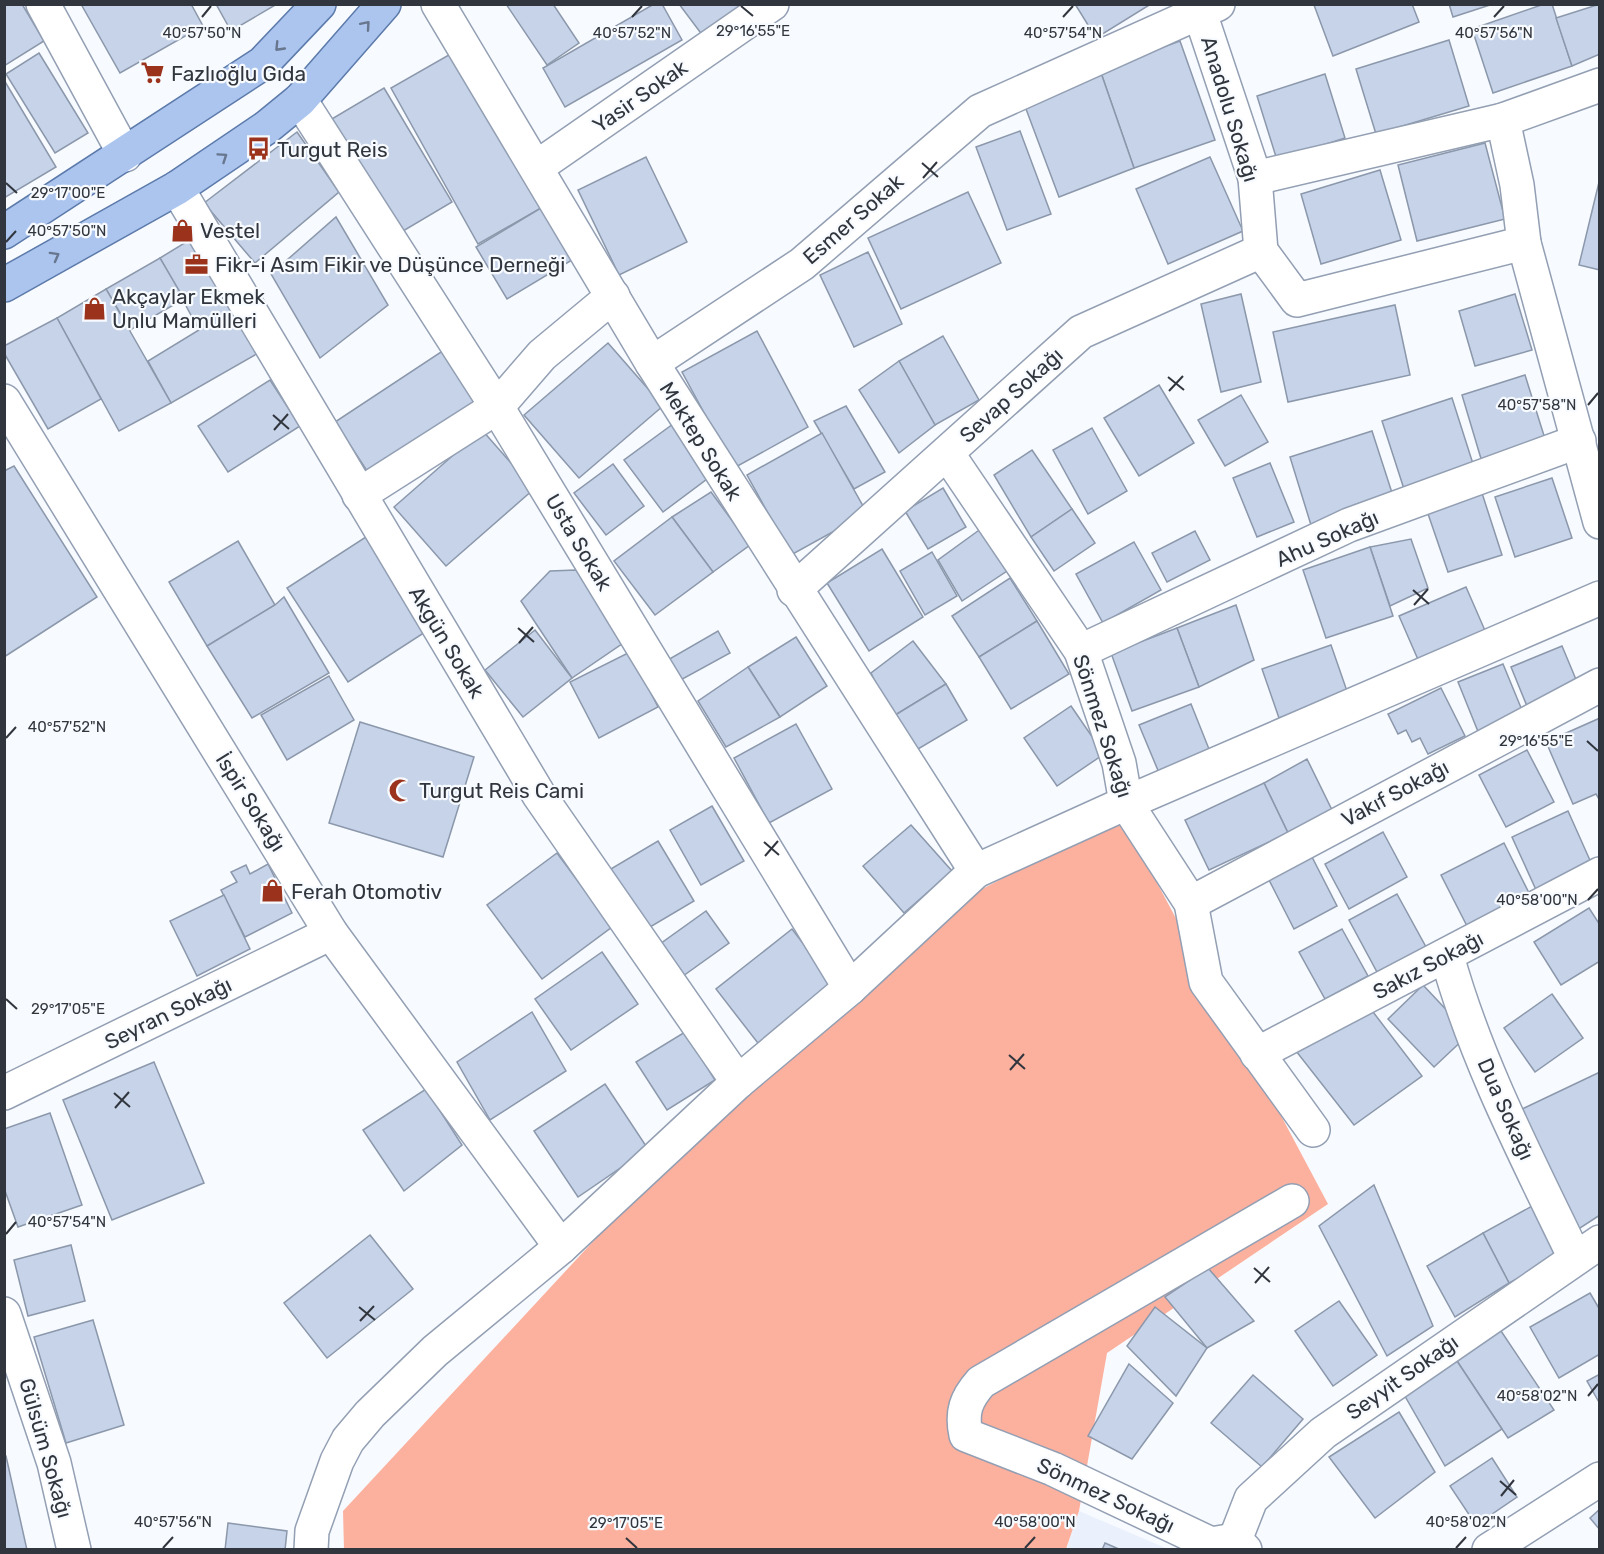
<svg xmlns="http://www.w3.org/2000/svg" width="1604" height="1554" font-family="Rubik,sans-serif">
	<style>
		.built { fill: #eaf1fc }
		.green { fill: #fcb09e }
		.building { fill: #c6d3e8; stroke: #8b97ab; stroke-width: 1.5 }
		.lines { fill: none; stroke-linecap: round; stroke-linejoin: round }
		.minor-casing { stroke: #939fb3; stroke-width: 36 }
		.major-casing { stroke: #5c7aaa; stroke-width: 36 }
		.minor { stroke: #fff; stroke-width: 33 }
		.major { stroke: #abc5ef; stroke-width: 33 }
		.oneway { stroke: #68768e }
		.ticks { fill: none; stroke: #31363e; stroke-width: 2 }
		.labels { text-anchor: middle; dominant-baseline: central; stroke-width: 4.5; stroke-linejoin: round; paint-order: stroke }
		.poi-label { font-size: 21px; fill: #31363e; stroke: #f7fafe; text-anchor: start }
		.street-label { font-size: 21px; fill: #31363e; stroke: #f7fafe }
		.ticks-label { font-size: 15px; text-anchor: middle; fill: #31363e; stroke: #f7fafe; stroke-width: 4.5; stroke-linejoin: round; paint-order: stroke }
	</style>
	<rect width="100%" height="100%" fill="#f7fafe"/>
	<polygon class="built" points="1079,1511 1168,1549 1066,1550"/>
	<polygon class="green" points="1122,817 1328,1204 1107,1353 1079,1511 1066,1549 344,1549 343,1511 625,1207 955,903"/>
	<g class="building">
		<polygon points="4,4 22,4 44,41 4,66"/>
		<polygon points="81,4 191,4 203,26 120,73"/>
		<polygon points="216,4 277,4 231,31"/>
		<polygon points="506,4 553,4 579,43 547,65"/>
		<polygon points="654,4 662,4 682,40 565,107 543,68"/>
		<polygon points="679,4 747,4 703,36"/>
		<polygon points="1075,4 1151,4 1096,38"/>
		<polygon points="1412,4 1419,22 1333,56 1314,5"/>
		<polygon points="1449,4 1493,4 1453,17"/>
		<polygon points="1544,4 1552,4 1572,66 1493,93 1472,29"/>
		<polygon points="1600,4 1600,54 1572,66 1556,18"/>
		<polygon points="1449,40 1469,106 1376,134 1356,69"/>
		<polygon points="1180,41 1215,140 1134,168 1100,70"/>
		<polygon points="454,52 541,208 478,244 391,88"/>
		<polygon points="39,53 88,133 55,153 6,74"/>
		<polygon points="1100,70 1134,168 1059,197 1023,101"/>
		<polygon points="1325,74 1345,138 1277,160 1257,96"/>
		<polygon points="4,80 56,167 4,198"/>
		<polygon points="384,88 452,202 393,237 325,123"/>
		<polygon points="1020,131 1051,214 1007,230 976,147"/>
		<polygon points="297,132 339,192 255,263 204,203"/>
		<polygon points="1485,143 1505,219 1417,241 1398,165"/>
		<polygon points="646,157 687,242 619,275 578,190"/>
		<polygon points="1210,157 1243,231 1168,264 1136,189"/>
		<polygon points="1380,170 1401,240 1321,264 1301,194"/>
		<polygon points="1600,178 1600,270 1579,265"/>
		<polygon points="968,192 1001,263 901,309 868,238"/>
		<polygon points="541,208 572,260 507,299 476,247"/>
		<polygon points="336,217 388,305 320,358 271,274"/>
		<polygon points="196,236 260,352 171,403 148,361 199,330 160,258"/>
		<polygon points="868,252 902,324 854,347 820,275"/>
		<polygon points="160,258 184,299 130,330 106,289"/>
		<polygon points="106,289 171,403 119,431 57,318"/>
		<polygon points="1241,294 1261,382 1221,392 1201,304"/>
		<polygon points="1515,294 1532,350 1475,366 1459,311"/>
		<polygon points="1395,305 1410,375 1288,402 1273,332"/>
		<polygon points="57,318 101,399 48,429 4,353 4,346"/>
		<polygon points="757,331 808,427 734,468 682,372"/>
		<polygon points="943,336 979,400 935,425 899,361"/>
		<polygon points="608,343 663,406 579,478 524,415"/>
		<polygon points="444,350 482,408 373,480 335,422"/>
		<polygon points="899,361 935,425 899,453 859,390"/>
		<polygon points="1525,375 1546,442 1482,462 1462,395"/>
		<polygon points="270,380 300,426 228,472 198,426"/>
		<polygon points="1159,385 1194,443 1139,476 1104,418"/>
		<polygon points="1241,395 1268,442 1225,466 1198,420"/>
		<polygon points="1452,398 1474,467 1404,489 1382,421"/>
		<polygon points="846,406 885,472 854,489 814,421"/>
		<polygon points="673,424 711,476 663,512 624,460"/>
		<polygon points="1092,428 1127,491 1088,514 1053,450"/>
		<polygon points="482,430 534,489 446,566 394,507"/>
		<polygon points="1372,431 1394,499 1311,525 1290,457"/>
		<polygon points="822,433 867,513 791,555 747,475"/>
		<polygon points="1032,450 1072,509 1031,537 994,475"/>
		<polygon points="1270,463 1294,522 1257,537 1233,478"/>
		<polygon points="613,464 644,506 606,535 574,493"/>
		<polygon points="14,466 97,597 4,657 4,471"/>
		<polygon points="1552,478 1572,538 1515,557 1495,497"/>
		<polygon points="943,488 966,527 928,549 905,511"/>
		<polygon points="1481,490 1502,555 1448,572 1426,508"/>
		<polygon points="711,492 750,545 713,572 672,517"/>
		<polygon points="1072,509 1095,543 1054,571 1031,537"/>
		<polygon points="672,517 713,572 655,615 614,561"/>
		<polygon points="982,528 1007,571 962,601 938,560"/>
		<polygon points="1195,531 1210,560 1167,582 1152,553"/>
		<polygon points="372,533 433,627 348,682 287,588"/>
		<polygon points="1411,539 1428,588 1390,606 1370,547"/>
		<polygon points="238,541 275,605 207,646 169,582"/>
		<polygon points="1134,542 1161,590 1103,623 1076,574"/>
		<polygon points="1370,547 1393,616 1326,638 1303,570"/>
		<polygon points="882,549 923,617 869,651 827,583"/>
		<polygon points="932,552 957,596 925,615 900,571"/>
		<polygon points="576,570 632,637 572,678 521,601 550,571"/>
		<polygon points="1010,578 1037,621 979,657 952,616"/>
		<polygon points="1466,587 1490,642 1423,671 1399,616"/>
		<polygon points="284,597 329,673 252,718 207,646 275,605"/>
		<polygon points="1236,605 1254,660 1199,687 1177,628"/>
		<polygon points="1037,621 1069,674 1011,709 979,657"/>
		<polygon points="1177,628 1199,687 1132,711 1111,653"/>
		<polygon points="535,630 572,678 523,717 485,670"/>
		<polygon points="718,631 730,653 677,682 666,661"/>
		<polygon points="796,637 827,686 780,717 748,667"/>
		<polygon points="913,641 946,684 892,717 871,673"/>
		<polygon points="1331,645 1348,694 1279,718 1262,669"/>
		<polygon points="1562,646 1580,689 1529,711 1511,667"/>
		<polygon points="630,652 658,707 599,738 570,682"/>
		<polygon points="1503,664 1524,715 1479,734 1458,682"/>
		<polygon points="748,667 780,717 726,747 698,701"/>
		<polygon points="329,676 354,720 287,760 261,715"/>
		<polygon points="946,684 967,720 913,752 892,717"/>
		<polygon points="1441,688 1465,736 1428,754 1420,738 1412,742 1406,730 1398,734 1388,714"/>
		<polygon points="1191,704 1213,759 1162,780 1139,725"/>
		<polygon points="1071,706 1104,754 1057,786 1024,738"/>
		<polygon points="1600,718 1600,801 1596,794 1573,804 1546,742"/>
		<polygon points="360,722 474,757 443,857 329,823"/>
		<polygon points="796,724 832,789 769,823 734,758"/>
		<polygon points="1527,750 1554,802 1506,827 1479,775"/>
		<polygon points="1307,759 1332,810 1288,833 1264,783"/>
		<polygon points="1264,783 1288,833 1209,870 1185,820"/>
		<polygon points="712,806 744,861 701,885 670,830"/>
		<polygon points="1568,811 1593,867 1537,892 1512,837"/>
		<polygon points="911,825 952,871 904,913 863,866"/>
		<polygon points="1383,832 1407,877 1349,909 1325,864"/>
		<polygon points="658,841 694,901 640,933 604,873"/>
		<polygon points="1504,843 1530,895 1468,928 1441,875"/>
		<polygon points="557,853 612,927 542,979 487,905"/>
		<polygon points="1311,855 1337,906 1294,929 1268,878"/>
		<polygon points="268,864 292,913 245,937 221,890 237,882 231,872 246,865 250,874"/>
		<polygon points="1397,894 1426,947 1377,972 1349,920"/>
		<polygon points="224,895 250,949 197,976 170,921"/>
		<polygon points="1589,908 1600,925 1600,961 1561,985 1534,942"/>
		<polygon points="706,911 729,943 683,976 660,944"/>
		<polygon points="792,929 837,988 761,1047 716,989"/>
		<polygon points="1342,929 1368,976 1325,999 1299,952"/>
		<polygon points="602,952 638,1004 571,1050 535,999"/>
		<polygon points="1423,985 1469,1034 1434,1067 1388,1019"/>
		<polygon points="1552,994 1583,1038 1535,1072 1504,1028"/>
		<polygon points="1370,1008 1422,1076 1354,1125 1296,1051"/>
		<polygon points="532,1012 566,1071 490,1120 457,1062"/>
		<polygon points="685,1032 715,1080 667,1110 636,1062"/>
		<polygon points="154,1062 204,1183 112,1220 63,1100"/>
		<polygon points="1600,1072 1600,1215 1574,1232 1522,1109"/>
		<polygon points="605,1084 648,1149 578,1197 534,1131"/>
		<polygon points="426,1089 462,1145 404,1191 363,1130"/>
		<polygon points="50,1113 82,1205 18,1227 4,1188 4,1129"/>
		<polygon points="1374,1185 1433,1326 1387,1356 1319,1226"/>
		<polygon points="1534,1205 1561,1256 1509,1283 1483,1233"/>
		<polygon points="1483,1233 1509,1283 1455,1317 1427,1266"/>
		<polygon points="370,1235 413,1289 327,1358 284,1303"/>
		<polygon points="71,1245 85,1301 28,1316 14,1260"/>
		<polygon points="1208,1268 1254,1321 1207,1348 1165,1297"/>
		<polygon points="1590,1293 1600,1310 1600,1354 1559,1378 1530,1327"/>
		<polygon points="1339,1301 1377,1355 1333,1386 1295,1331"/>
		<polygon points="1155,1307 1207,1348 1176,1396 1127,1346"/>
		<polygon points="93,1320 124,1425 66,1443 34,1337"/>
		<polygon points="1499,1328 1554,1410 1508,1438 1455,1358"/>
		<polygon points="1455,1358 1502,1429 1445,1466 1402,1391"/>
		<polygon points="1129,1364 1173,1403 1132,1459 1088,1436"/>
		<polygon points="1600,1374 1600,1404 1587,1381"/>
		<polygon points="1253,1375 1303,1419 1262,1467 1211,1423"/>
		<polygon points="1399,1412 1435,1472 1375,1518 1329,1457"/>
		<polygon points="4,1456 6,1456 27,1550 4,1550"/>
		<polygon points="1492,1458 1517,1497 1476,1525 1450,1486"/>
		<polygon points="1600,1509 1600,1530 1590,1518"/>
		<polygon points="228,1523 287,1531 285,1550 225,1550"/>
		<polygon points="1105,1543 1121,1550 1102,1550"/>
	</g>
	<g class="lines">
		<defs>
			<g id="minor">
				<polyline points="43,4 125,155"/>
				<polyline points="438,4 652,363 976,871"/>
				<polyline points="1197,4 1255,178 1261,251 1297,300 1524,243"/>
				<polyline points="300,100 497,407 850,988"/>
				<polyline points="1503,120 1517,185 1524,243 1600,522"/>
				<polyline points="537,167 772,4"/>
				<polyline points="1255,178 1503,120 1600,85"/>
				<polyline points="177,188 539,795 738,1082"/>
				<polyline points="652,363 802,264 980,111 1218,4"/>
				<polyline points="4,401 331,933 561,1247"/>
				<polyline points="947,453 1081,651 1119,763 1126,803 1191,903 1206,982 1313,1130"/>
				<polyline points="359,495 497,407 542,355 613,296"/>
				<polyline points="794,590 1081,332 1261,251"/>
				<polyline points="1081,651 1349,525 1579,441"/>
				<polyline points="1191,903 1600,685"/>
				<path d="M 1447,956 C 1476,1061 1528,1160 1575,1258"/>
				<polyline points="1257,1054 1600,874"/>
				<polyline points="4,1093 331,933"/>
				<polyline points="4,1314 54,1463 74,1550"/>
				<polyline points="1235,1540 1251,1499 1323,1433 1600,1242"/>
				<polyline points="311,1550 312,1531 337,1461 348,1440 370,1414 435,1351 561,1247 738,1082 850,988 976,871 1126,803 1600,598"/>
				<path d="M 1245,1550 L 1235,1540 L 1211,1544 L 1053,1469 L 966,1435 C 961,1412 966,1399 981,1382 L 1292,1201"/>
				<polyline points="1489,1550 1600,1479"/>
			</g>
			<g id="major">
				<polyline points="4,232 263,63 319,4"/>
				<polyline points="4,285 177,188 267,127 300,100 384,4"/>
			</g>
		</defs>
		<use href="#minor" class="minor-casing"/>
		<use href="#major" class="major-casing"/>
		<use href="#minor" class="minor"/>
		<use href="#major" class="major"/>
	</g>
	<defs><path id="oneway-chevron" d="M-2-3.5L2.5 0L-2 3.5" fill="none" stroke-width="1.6" stroke-linecap="round" stroke-linejoin="round" transform="scale(1.5)"/></defs>
	<g class="oneway">
		<use href="#oneway-chevron" transform="translate(366 25) rotate(-49)"/>
		<use href="#oneway-chevron" transform="translate(279 47) rotate(134)"/>
		<use href="#oneway-chevron" transform="translate(223 157) rotate(-34)"/>
		<use href="#oneway-chevron" transform="translate(55 256) rotate(-29)"/>
	</g>
	<path class="ticks" d="M 741,6 L 753,16M 202,17 L 211,6M 632,17 L 642,6M 1063,17 L 1073,6M 1494,17 L 1504,6M 922,163 L 938,177M 923,178 L 937,162M 6,183 L 17,193M 6,242 L 16,231M 1168,377 L 1184,390M 1169,391 L 1183,376M 1588,405 L 1598,393M 273,415 L 289,429M 274,430 L 288,414M 1413,590 L 1429,604M 1414,605 L 1428,589M 518,628 L 534,642M 519,643 L 533,627M 6,738 L 16,727M 1587,741 L 1598,751M 764,842 L 779,855M 765,856 L 778,841M 1588,900 L 1598,889M 6,999 L 17,1009M 1009,1055 L 1025,1069M 1010,1070 L 1024,1054M 114,1093 L 130,1107M 115,1108 L 129,1092M 6,1234 L 16,1222M 1254,1268 L 1270,1282M 1255,1283 L 1269,1267M 359,1307 L 375,1320M 360,1321 L 374,1306M 1588,1396 L 1598,1384M 1500,1481 L 1516,1495M 1501,1496 L 1514,1480M 626,1538 L 637,1548M 163,1548 L 173,1537M 1025,1548 L 1035,1537M 1456,1548 L 1466,1537"/>
	<defs>
		<symbol id="supermarket-bare" viewBox="-9 -9 18 18"><path d="M-6-5.5h2.5l.6 2H6L4.5 2H-2.5L-4.4-4H-6ZM-1.5 3.2a1.3 1.3 0 1 0 .1 0ZM3 3.2a1.3 1.3 0 1 0 .1 0Z" fill="#9b321b" stroke="#f7fafe" stroke-width="2.5" paint-order="stroke"/></symbol>
		<symbol id="bus-bare" viewBox="-9 -9 18 18"><path d="M-5-6H5V4H4V6H2V4H-2V6H-4V4H-5ZM-3.5-4V0h7V-4ZM-3.5 1.2v1.5H-2V1.2ZM2 1.2v1.5H3.5V1.2Z" fill="#9b321b" stroke="#f7fafe" stroke-width="2.5" paint-order="stroke"/></symbol>
		<symbol id="shop-bare" viewBox="-9 -9 18 18"><path d="M-5-2.5h2.3a2.7 3.5 0 0 1 5.4 0H5L5.5 6h-11ZM-1.5-2.5h3a1.5 2.3 0 0 0-3 0Z" fill="#9b321b" stroke="#f7fafe" stroke-width="2.5" paint-order="stroke"/></symbol>
		<symbol id="office-bare" viewBox="-9 -9 18 18"><path d="M-6-3h4V-5.5h4V-3h4V5H-6ZM-1-4.5V-3h2v-1.5ZM-6 0V1H6V0Z" fill="#9b321b" stroke="#f7fafe" stroke-width="2.5" paint-order="stroke"/></symbol>
		<symbol id="mosque-bare" viewBox="-9 -9 18 18"><path d="M3.5-4.9A6 6 0 1 0 3.5 4.9A5 5 0 1 1 3.5-4.9Z" fill="#9b321b" stroke="#f7fafe" stroke-width="2.5" paint-order="stroke"/></symbol>
	</defs>
	<g fill-rule="evenodd">
		<use href="#supermarket-bare" x="136" y="56" width="33" height="33"/>
		<use href="#bus-bare" x="242" y="132" width="33" height="33"/>
		<use href="#shop-bare" x="166" y="214" width="33" height="33"/>
		<use href="#office-bare" x="180" y="248" width="33" height="33"/>
		<use href="#shop-bare" x="78" y="292" width="33" height="33"/>
		<use href="#mosque-bare" x="384" y="774" width="33" height="33"/>
		<use href="#shop-bare" x="256" y="874" width="33" height="33"/>
	</g>
	<g class="labels">
		<g class="poi-label">
			<text x="171" y="73">Fazlıoğlu Gıda</text>
			<text x="277" y="149">Turgut Reis</text>
			<text x="200" y="230">Vestel</text>
			<text x="215" y="264">Fikr-i Asım Fikir ve Düşünce Derneği</text>
			<text x="112" y="296">Akçaylar Ekmek<tspan x="112" dy="24">Unlu Mamülleri</tspan></text>
			<text x="419" y="790">Turgut Reis Cami</text>
			<text x="291" y="891">Ferah Otomotiv</text>
		</g>
		<g class="street-label">
			<text transform="translate(640 96) rotate(-35)">Yasir Sokak</text>
			<text transform="translate(1230 109) rotate(73)">Anadolu Sokağı</text>
			<text transform="translate(853 219) rotate(-41)">Esmer Sokak</text>
			<text transform="translate(1011 395) rotate(-42)">Sevap Sokağı</text>
			<text transform="translate(701 441) rotate(58)">Mektep Sokak</text>
			<text transform="translate(1327 538) rotate(-24)">Ahu Sokağı</text>
			<text transform="translate(579 542) rotate(59)">Usta Sokak</text>
			<text transform="translate(447 642) rotate(59)">Akgün Sokak</text>
			<text transform="translate(1103 726) rotate(72)">Sönmez Sokağı</text>
			<text transform="translate(1395 793) rotate(-28)">Vakıf Sokağı</text>
			<text transform="translate(251 802) rotate(58)">İspir Sokağı</text>
			<text transform="translate(1428 965) rotate(-28)">Sakız Sokağı</text>
			<text transform="translate(168 1013) rotate(-26)">Seyran Sokağı</text>
			<text transform="translate(1506 1109) rotate(66)">Dua Sokağı</text>
			<text transform="translate(1402 1377) rotate(-35)">Seyyit Sokağı</text>
			<text transform="translate(46 1448) rotate(74)">Gülsüm Sokağı</text>
			<text transform="translate(1106 1495) rotate(25)">Sönmez Sokağı</text>
		</g>
	</g>
	<g class="ticks-label">
		<text x="753" y="36">29°16'55"E</text>
		<text x="1063" y="38">40°57'54"N</text>
		<text x="202" y="38">40°57'50"N</text>
		<text x="632" y="38">40°57'52"N</text>
		<text x="1494" y="38">40°57'56"N</text>
		<text x="68" y="198">29°17'00"E</text>
		<text x="67" y="236">40°57'50"N</text>
		<text x="1537" y="410">40°57'58"N</text>
		<text x="67" y="732">40°57'52"N</text>
		<text x="1536" y="746">29°16'55"E</text>
		<text x="1537" y="905">40°58'00"N</text>
		<text x="68" y="1014">29°17'05"E</text>
		<text x="67" y="1227">40°57'54"N</text>
		<text x="1537" y="1401">40°58'02"N</text>
		<text x="173" y="1527">40°57'56"N</text>
		<text x="1035" y="1527">40°58'00"N</text>
		<text x="1466" y="1527">40°58'02"N</text>
		<text x="626" y="1528">29°17'05"E</text>
	</g>
	<rect width="1604" height="1554" fill="none" stroke="#31363e" stroke-width="12"/>
</svg>
